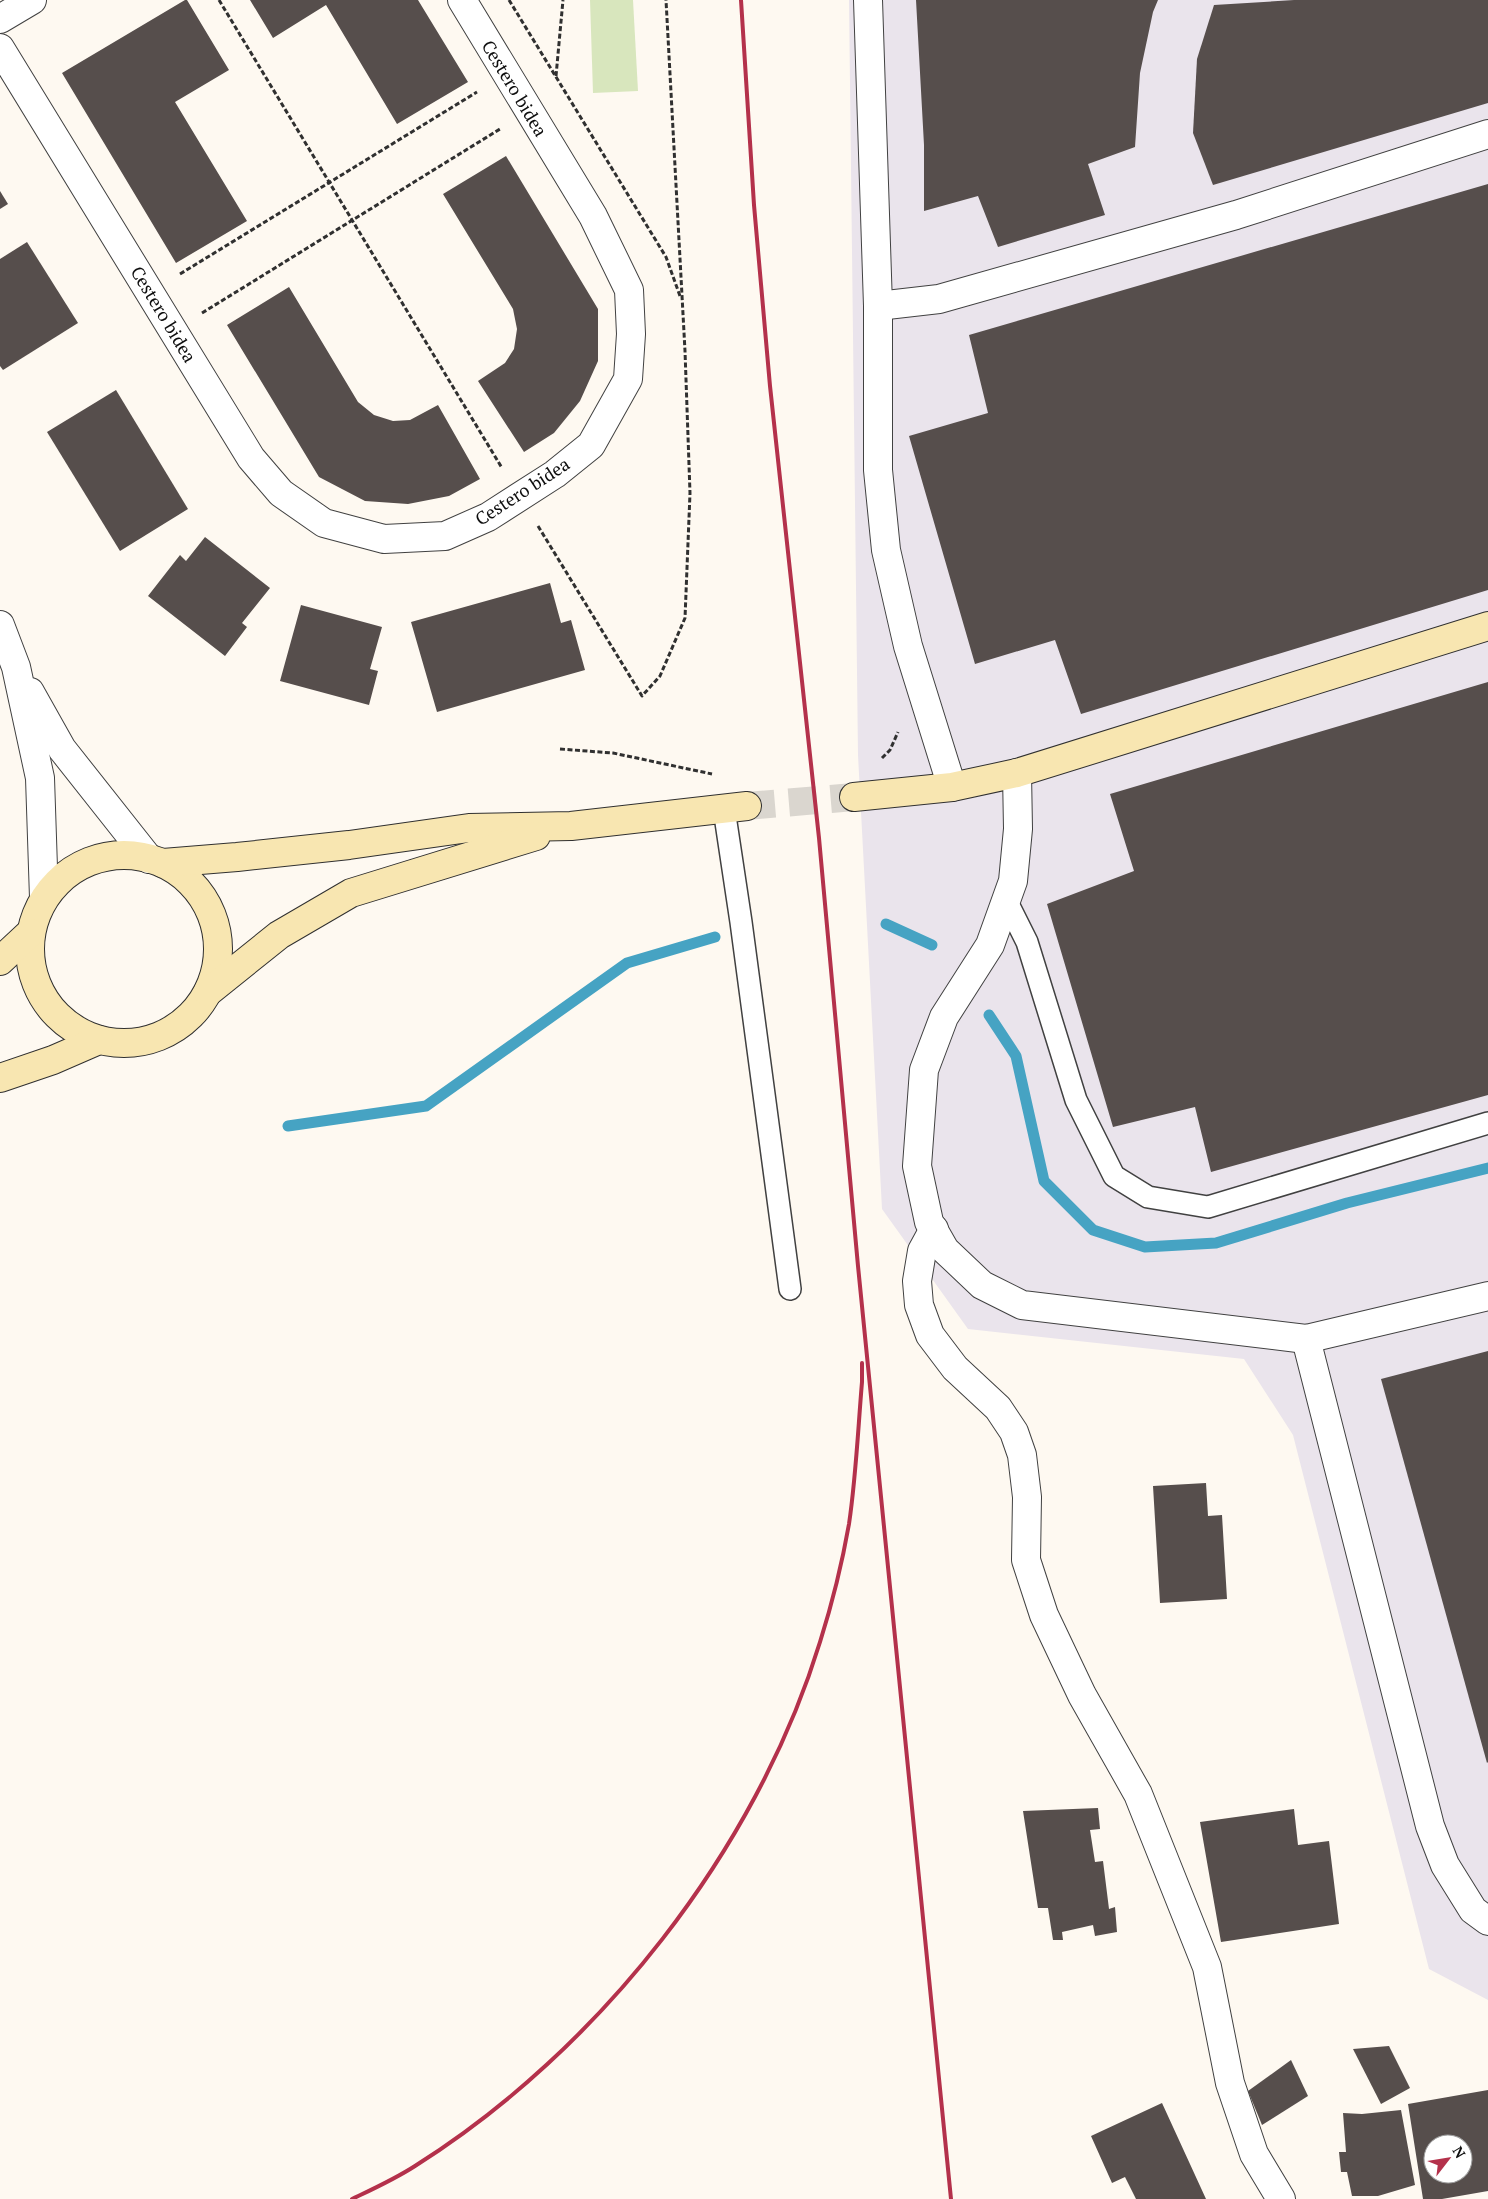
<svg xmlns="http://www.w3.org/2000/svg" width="1488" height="2199" font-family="'PT Serif',serif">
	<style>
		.industrial { fill: #eae4ec }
		.green { fill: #d8e6bd }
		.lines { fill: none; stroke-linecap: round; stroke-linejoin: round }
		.stream { stroke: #46a3c3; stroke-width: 11 }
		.building { fill: #564e4c; fill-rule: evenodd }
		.secondary-tunnel { stroke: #dad6cf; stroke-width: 28; stroke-dasharray: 28 14; stroke-linecap: butt }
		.lane-casing { stroke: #414141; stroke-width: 24 }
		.street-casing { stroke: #414141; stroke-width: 30 }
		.secondary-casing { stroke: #303030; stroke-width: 30 }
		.path { stroke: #303030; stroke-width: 3; stroke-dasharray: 5 2.5; stroke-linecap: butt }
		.lane { stroke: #fff; stroke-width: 21 }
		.street { stroke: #fff; stroke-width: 28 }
		.secondary { stroke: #f8e6b1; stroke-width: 28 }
		.rail { stroke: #b4314b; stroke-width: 4 }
		.labels { text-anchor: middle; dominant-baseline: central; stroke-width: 5; stroke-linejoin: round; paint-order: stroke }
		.street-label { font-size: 18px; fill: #0e0e0e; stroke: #fff }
	</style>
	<rect width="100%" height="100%" fill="#fef9f1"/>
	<polygon class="industrial" points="849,0 1488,0 1488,2000 1429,1969 1293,1435 1244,1359 968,1329 882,1209 858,755"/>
	<polygon class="green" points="590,0 633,0 638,91 593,93"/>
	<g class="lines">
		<g class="stream">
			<polyline points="886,924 932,945"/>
			<polyline points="989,1015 1016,1056 1044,1181 1093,1230 1145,1247 1216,1243 1347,1203 1488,1168"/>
			<polyline points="288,1126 426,1106 627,963 715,937"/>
		</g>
	</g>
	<g class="building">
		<polygon points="185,0 187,0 229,70 175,102 247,221 176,263 62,73"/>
		<polygon points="250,0 418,0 468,82 397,124 326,5 273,38"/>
		<polygon points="916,0 1158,0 1153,12 1140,73 1135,147 1088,164 1105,215 998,247 978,196 924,211 924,145"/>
		<polygon points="1294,0 1488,0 1488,103 1213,185 1193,133 1197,59 1214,5"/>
		<polygon points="506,156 598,309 598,361 580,401 554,433 524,452 478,381 505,363 514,349 517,329 513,309 443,194"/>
		<polygon points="1488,184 1488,590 1081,714 1055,640 975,664 909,436 988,413 969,335"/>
		<polygon points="0,191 8,204 0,209"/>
		<polygon points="27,242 78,323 3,370 0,366 0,259"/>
		<polygon points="289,287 358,402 374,415 393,421 410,420 438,405 480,479 449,496 408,504 365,501 319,477 227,325"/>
		<polygon points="116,390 188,509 120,551 47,432"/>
		<polygon points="205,537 270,588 242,623 247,627 225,656 148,596 180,555 186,561"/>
		<polygon points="550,583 561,623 571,620 585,670 437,712 411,622"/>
		<polygon points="301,605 382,627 370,669 378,671 369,705 280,681"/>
		<polygon points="1488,682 1488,1095 1211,1172 1195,1107 1113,1127 1047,904 1134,871 1110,794"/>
		<polygon points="1488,1351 1488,1762 1487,1763 1381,1379"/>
		<polygon points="1206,1483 1208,1516 1222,1515 1227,1599 1160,1603 1153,1486"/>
		<polygon points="1098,1808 1100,1829 1090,1830 1095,1862 1103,1861 1109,1909 1115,1907 1117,1932 1095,1936 1093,1925 1062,1932 1063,1940 1053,1940 1048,1908 1038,1908 1023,1811"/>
		<polygon points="1294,1809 1298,1845 1329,1841 1339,1924 1221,1942 1200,1822"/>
		<polygon points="1389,2046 1410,2088 1381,2104 1353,2049"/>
		<polygon points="1291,2060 1308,2096 1262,2125 1248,2091"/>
		<path d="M 1488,2090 L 1488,2191 L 1442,2199 L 1423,2199 L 1408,2104 ZM 1433,2144 L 1463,2144 L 1463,2174 L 1433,2174 Z"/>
		<polygon points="1162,2103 1206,2199 1136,2199 1125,2177 1112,2183 1091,2136"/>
		<polygon points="1401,2110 1415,2185 1378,2196 1352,2196 1347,2172 1341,2172 1339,2152 1346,2152 1343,2113 1362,2114"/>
	</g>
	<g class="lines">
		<polyline class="secondary-tunnel" points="747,806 854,797"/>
		<defs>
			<g id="lane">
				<polyline points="724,809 741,922 790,1289"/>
				<polyline points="1006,900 1027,942 1076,1100 1114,1176 1148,1197 1208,1207 1488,1123"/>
			</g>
			<g id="street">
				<polyline points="868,0 878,306 878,470 886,550 908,646 952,787"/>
				<polyline points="0,19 32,0"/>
				<polyline points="0,48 251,458 281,493 324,523 384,539 445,536 488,517 555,474 591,445 628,379 631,334 629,290 593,216 462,0"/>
				<polyline points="878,306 939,299 1236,215 1488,134"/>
				<polyline points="0,625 16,667 40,778 44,898"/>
				<polyline points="30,692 62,749 149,859"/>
				<polyline points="1017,773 1018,829 1013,881 990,945 944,1017 924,1070 917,1166 929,1222 945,1250 982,1285 1022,1305 1306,1339 1488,1296"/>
				<polyline points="934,1229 922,1251 917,1281 919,1305 930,1335 955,1368 998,1408 1014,1432 1022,1455 1027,1497 1026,1560 1044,1615 1082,1695 1138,1794 1207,1967 1230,2083 1254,2154 1281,2199"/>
				<polyline points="1306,1339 1430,1826 1445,1865 1473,1910 1488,1921"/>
			</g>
			<g id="secondary">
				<polyline points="854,797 952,787 1017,773 1488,626"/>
				<circle cx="124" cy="949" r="94"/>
				<polyline points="163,863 237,857 349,845 469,828 571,826 747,806"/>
				<polyline points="0,961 30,933"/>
				<polyline points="208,992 279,935 351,893 536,836"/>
				<polyline points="0,1078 53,1060 99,1040"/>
			</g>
		</defs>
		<use href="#lane" class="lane-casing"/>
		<use href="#street" class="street-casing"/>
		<use href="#secondary" class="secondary-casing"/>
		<g class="path">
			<polyline points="219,0 502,468"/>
			<polyline points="509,0 666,257 680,296"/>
			<polyline points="556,76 563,0"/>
			<polyline points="180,274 477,92"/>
			<polyline points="202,313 500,129"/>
			<polyline points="538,526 642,696 660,676 685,618 690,493 685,351 666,0"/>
			<polyline points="560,749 613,753 712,774"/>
			<polyline points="882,758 890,750 898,732"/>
		</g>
		<use href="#lane" class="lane"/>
		<use href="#street" class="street"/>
		<use href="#secondary" class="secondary"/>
		<g class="rail">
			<polyline points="741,0 754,205 770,386 819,838 858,1266 951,2199"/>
			<path d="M 352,2199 C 373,2189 395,2179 415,2166 C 599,2050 756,1851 820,1642 C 832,1604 842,1564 849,1524 C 856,1477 858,1429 862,1382 L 862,1363"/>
		</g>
	</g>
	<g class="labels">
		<g class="street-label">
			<text transform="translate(515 88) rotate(59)">Cestero bidea</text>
			<text transform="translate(164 314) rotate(59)">Cestero bidea</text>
			<text transform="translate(522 491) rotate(-33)">Cestero bidea</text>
		</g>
	</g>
	<g transform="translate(1448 2159) rotate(59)"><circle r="24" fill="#ffffff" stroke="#9f9f9f"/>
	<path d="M0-4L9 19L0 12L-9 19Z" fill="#b4314b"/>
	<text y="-8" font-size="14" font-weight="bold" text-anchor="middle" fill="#0e0e0e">N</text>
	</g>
</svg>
